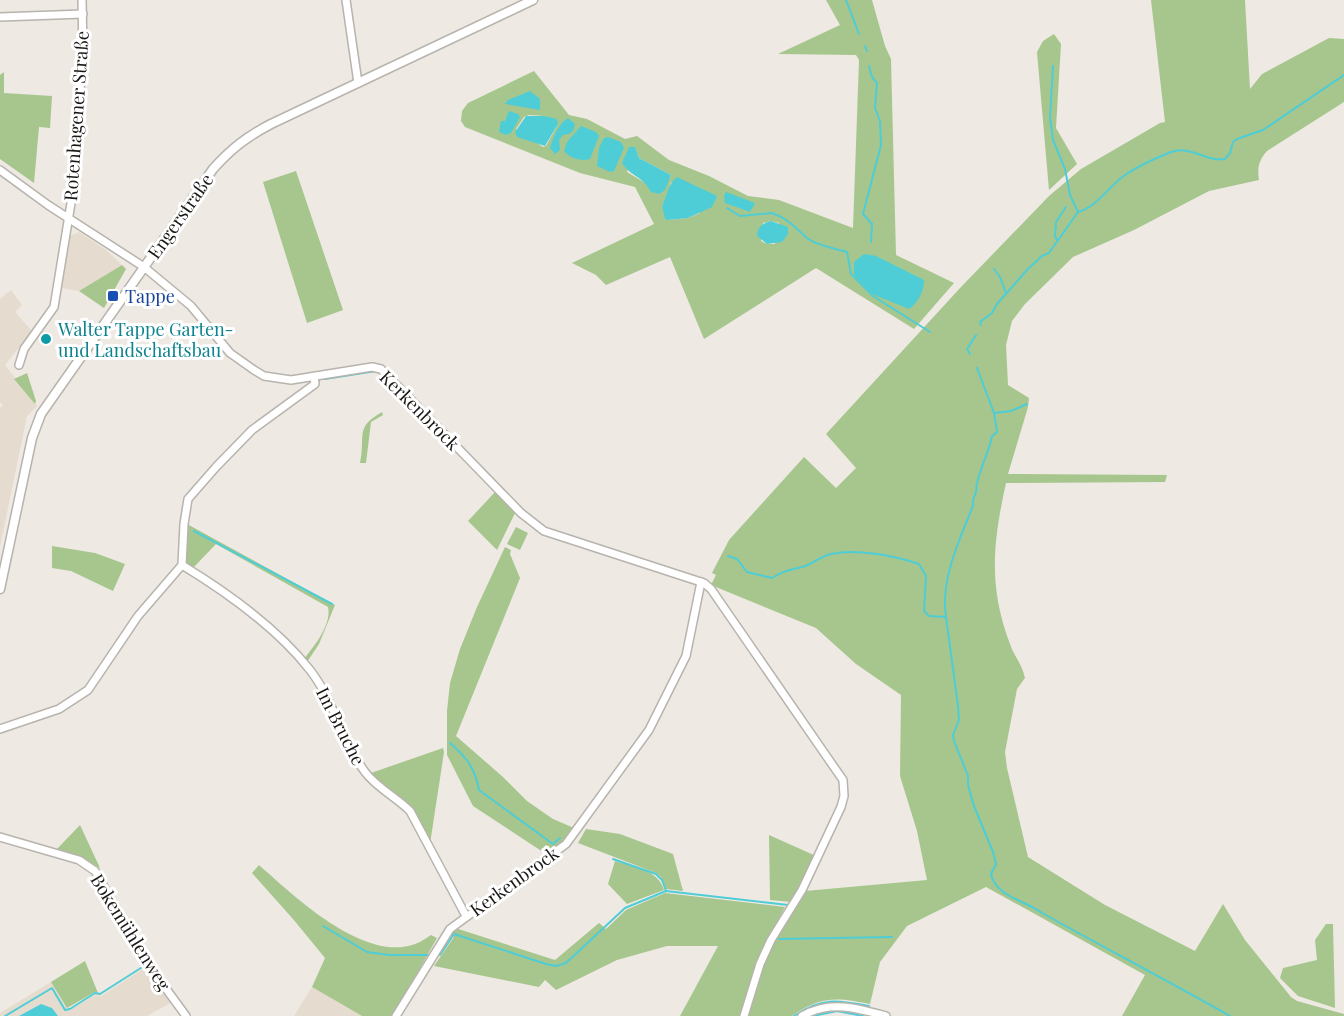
<svg xmlns="http://www.w3.org/2000/svg" width="1344" height="1016" font-family="'Playfair Display',serif">
	<style>
		.built { fill: #e5dccf }
		.green { fill: #a6c68d; fill-rule: evenodd }
		.water { fill: #4ecdd6 }
		.lines { fill: none; stroke-linecap: round; stroke-linejoin: round }
		.stream { stroke: #4ecdd6; stroke-width: 2 }
		.minor-casing { stroke: #b7b3ad; stroke-width: 10 }
		.major-casing { stroke: #b7b3ad; stroke-width: 11 }
		.minor { stroke: #fff; stroke-width: 7 }
		.major { stroke: #fff; stroke-width: 8 }
		.transit-dot { fill: #1a4fb4; stroke: #fff; stroke-width: 2 }
		.culture-dot { fill: #0f9aa8; stroke: #fff; stroke-width: 2 }
		.labels { text-anchor: middle; dominant-baseline: central; stroke-width: 6; stroke-linejoin: round; paint-order: stroke }
		.street-label { font-size: 18px; fill: #1a1816; stroke: #fff }
		.transit-label { font-size: 18px; fill: #164399; stroke: #fff; text-anchor: start }
		.culture-label { font-size: 18px; fill: #0d838f; stroke: #fff; text-anchor: start }
	</style>
	<rect width="100%" height="100%" fill="#eee9e3"/>
	<g class="built">
		<polygon points="79,232 106,250 122,265 79,291 62,288 70,236"/>
		<polygon points="11,290 22,305 15,312 32,331 5,365 37,406 27,416 0,547 0,408 3,405 0,402 0,299"/>
		<polygon points="146,967 172,1002 147,1016 0,1016 0,1013 51,982 69,1011 96,994 101,996"/>
		<polygon points="312,987 362,1016 294,1016"/>
	</g>
	<g class="green">
		<path d="M 826,0 L 872,0 L 885,46 L 891,59 L 896,255 L 954,283 L 914,329 L 816,268 L 704,339 L 670,257 L 606,285 L 596,275 L 572,263 L 654,224 L 635,187 L 580,173 L 465,127 L 461,121 L 462,111 L 468,103 L 534,71 L 569,115 L 587,119 L 625,139 L 637,136 L 669,160 L 709,176 L 748,196 L 779,200 L 853,228 L 859,60 L 856,55 L 778,54 L 840,25 ZM 529,115 L 544,116 L 558,124 L 546,146 L 543,147 L 516,129 L 524,117 ZM 635,148 L 639,158 L 671,175 L 669,180 L 647,184 L 627,172 ZM 671,182 L 700,213 L 688,218 L 668,220 L 662,206 L 668,194 ZM 771,221 L 779,223 L 775,244 L 767,244 L 761,241 L 763,223 Z"/>
		<path d="M 1151,0 L 1245,0 L 1250,89 L 1262,74 L 1329,38 L 1344,39 L 1344,102 L 1267,151 C 1259,160 1257,167 1259,180 L 1209,191 L 1134,230 L 1073,257 L 1025,304 L 1012,321 L 1006,345 L 1008,385 L 1029,398 L 1028,407 L 1008,474 L 1167,475 L 1165,482 L 1006,483 C 993,542 988,586 1010,644 C 1014,656 1022,664 1025,678 L 1017,689 L 1005,752 L 1007,768 L 1028,857 L 1105,905 L 1195,951 L 1223,904 L 1245,940 L 1291,997 L 1297,1001 L 1344,1014 L 1344,1016 L 1122,1016 L 1145,975 L 986,887 L 907,926 L 880,962 L 870,1004 C 837,997 820,996 792,1016 L 680,1016 L 718,946 L 667,946 L 617,960 L 556,990 L 545,980 L 539,987 L 434,966 L 454,937 L 448,935 L 455,928 L 555,960 L 599,923 L 606,929 L 626,910 L 665,893 L 785,907 L 767,939 L 775,940 L 805,891 L 927,880 L 917,831 L 900,776 L 901,695 L 856,664 L 816,628 L 711,585 L 716,575 L 712,573 L 729,540 L 804,457 L 836,488 L 856,468 L 826,434 L 961,287 L 1049,196 L 1081,169 L 1160,123 L 1165,122 Z"/>
		<polygon points="1054,34 1061,44 1056,128 1077,164 1049,190 1037,52 1043,41"/>
		<polygon points="4,72 4,93 52,96 50,128 39,127 34,183 0,159 0,75"/>
		<polygon points="296,171 343,310 307,323 263,182"/>
		<polygon points="122,265 126,269 104,308 79,291"/>
		<polygon points="27,373 36,401 35,404 14,379"/>
		<path d="M 382,412 L 383,415 L 371,422 L 366,463 L 360,463 C 366,435 354,428 382,412 Z"/>
		<polygon points="496,491 515,513 497,550 468,521"/>
		<path d="M 187,524 L 335,605 L 319,644 L 307,662 L 304,659 C 314,646 332,625 328,607 L 216,544 L 193,568 L 186,563 Z"/>
		<polygon points="516,527 528,533 520,550 507,544"/>
		<polygon points="52,546 95,553 125,564 113,591 71,571 52,568"/>
		<polygon points="505,547 511,550 510,554 520,578 456,736 503,777 527,801 553,819 574,828 561,843 546,854 473,806 447,755 447,711 450,683 460,649 477,607"/>
		<polygon points="443,748 444,752 430,844 401,799 371,773"/>
		<polygon points="80,825 100,868 81,857 57,849"/>
		<polygon points="586,829 620,834 673,854 683,891 666,889 661,877 656,873 578,843"/>
		<polygon points="769,835 816,856 791,902 770,900"/>
		<path d="M 615,861 C 633,867 658,869 664,890 L 627,904 L 608,884 Z"/>
		<path d="M 259,865 C 294,896 364,963 415,944 C 421,942 426,938 431,935 L 437,938 L 393,1016 L 362,1016 L 312,987 L 325,958 L 293,919 L 252,873 Z"/>
		<polygon points="1326,924 1333,924 1335,1008 1298,996 1280,978 1283,968 1317,960 1315,940"/>
		<polygon points="85,961 98,993 95,992 67,1008 51,982"/>
	</g>
	<g class="water">
		<polygon points="530,91 540,99 540,110 505,104 508,100"/>
		<polygon points="509,111 518,114 520,117 511,133 506,135 499,132 501,121 505,121"/>
		<polygon points="526,116 544,116 557,119 558,124 545,146 517,137 515,132"/>
		<path d="M 568,118 L 575,124 C 574,132 571,134 563,135 L 559,140 L 560,150 L 555,154 L 550,148 C 553,138 558,124 568,118 Z"/>
		<path d="M 581,126 L 596,132 L 599,136 L 590,159 C 582,162 569,158 564,151 L 567,142 Z"/>
		<polygon points="608,137 621,142 624,148 614,171 610,172 597,166 599,148 604,138"/>
		<path d="M 629,147 L 635,147 L 639,158 L 671,175 L 665,190 L 659,194 L 651,192 C 643,176 631,177 622,163 Z"/>
		<path d="M 677,177 L 717,196 L 712,207 L 688,218 L 668,220 L 665,219 L 662,206 C 667,196 668,184 677,177 Z"/>
		<polygon points="726,192 755,203 750,212 725,203 724,196"/>
		<path d="M 771,221 L 788,227 L 788,234 L 782,242 L 767,244 L 757,236 C 757,227 763,223 771,221 Z"/>
		<path d="M 864,254 L 876,256 L 924,280 C 924,291 918,303 909,309 L 872,294 L 854,275 L 854,262 Z"/>
		<polygon points="41,1004 52,1008 58,1016 19,1016"/>
	</g>
	<g class="lines">
		<g class="stream">
			<polyline points="846,0 859,34"/>
			<polyline points="865,46 867,51"/>
			<polyline points="869,66 872,77 877,83 875,108 880,121 881,145 863,214 872,224 871,242"/>
			<path d="M 727,208 L 740,216 L 772,213 C 787,218 796,228 807,238 C 817,246 834,248 847,252 L 851,274 L 873,296 L 930,332"/>
			<path d="M 1078,212 C 1097,207 1109,186 1125,175 C 1138,166 1156,158 1171,152 C 1191,145 1205,162 1225,159 L 1230,153 L 1233,142 L 1237,139 L 1263,130 L 1344,75"/>
			<polyline points="1057,240 1055,236 1056,222 1066,207"/>
			<polyline points="994,269 1000,277 1006,293"/>
			<polyline points="981,325 980,322 992,313 997,304 1027,270 1042,256 1049,253 1078,212 1070,195 1065,169 1053,140 1050,118 1053,66"/>
			<polyline points="970,354 967,349 976,335"/>
			<polyline points="977,368 994,413"/>
			<polyline points="325,379 376,371"/>
			<polyline points="194,531 332,604"/>
			<path d="M 728,556 L 737,559 L 747,572 L 772,578 C 783,571 789,570 802,567 C 811,565 821,556 831,554 C 856,548 895,556 919,564 L 926,576 L 924,611 L 929,616 L 946,617 L 958,706 L 959,720 L 953,735 L 954,741 L 968,776 L 968,785 L 974,806 L 993,852 L 996,864 L 991,874 C 996,897 1025,900 1042,913 C 1105,948 1168,981 1230,1016"/>
			<path d="M 946,616 C 940,581 960,538 973,506 C 972,499 974,498 976,492 C 977,489 976,486 977,483 C 981,466 989,452 992,436 L 997,432 L 994,413 L 1011,411 L 1027,404"/>
			<path d="M 450,743 C 467,758 475,768 479,790 L 553,844 L 560,838"/>
			<polyline points="613,859 656,874 662,880 666,891"/>
			<polyline points="323,926 367,952 389,955 428,955"/>
			<polyline points="774,928 782,915"/>
			<polyline points="135,935 155,969"/>
			<polyline points="779,939 892,937"/>
			<polyline points="440,955 454,934 546,964 556,966 566,963 625,908 666,891 788,905"/>
			<polyline points="5,1016 52,988 65,1010 70,1009 95,993 100,994 144,966"/>
			<path d="M 794,1016 C 821,997 838,1000 869,1006"/>
			<polyline points="813,1016 837,1011 863,1016"/>
		</g>
		<defs>
			<g id="minor">
				<polyline points="346,0 358,83"/>
				<polyline points="0,17 83,14"/>
				<polyline points="0,170 48,205 144,267 191,306 230,353 254,370 264,376 291,380 372,367 381,369 521,513 544,531 704,583 711,589 827,757 843,780 844,796 841,807 802,890 771,940 760,964 744,1016"/>
				<polyline points="19,365 24,349 54,307 72,197 83,51 82,0"/>
				<path d="M 182,565 C 228,593 277,628 310,670 C 334,701 342,741 365,772 C 377,788 396,797 410,811 L 466,916"/>
				<polyline points="0,729 59,709 88,690 138,616 182,565 184,524 188,499 216,467 252,430 315,384 314,377"/>
				<polyline points="0,837 79,860 95,871 148,964 186,1016"/>
				<polyline points="396,1016 450,929 566,844 649,730 686,656 701,582"/>
				<path d="M 802,1016 C 830,1000 857,1008 886,1016"/>
			</g>
			<path id="major" d="M 0,589 L 32,438 L 41,414 L 213,169 C 231,149 246,137 271,124 L 533,0"/>
		</defs>
		<use href="#minor" class="minor-casing"/>
		<use href="#major" class="major-casing"/>
		<use href="#minor" class="minor"/>
		<use href="#major" class="major"/>
	</g>
	<rect class="transit-dot" x="107" y="290" width="12" height="12" rx="3"/>
	<circle class="culture-dot" cx="46" cy="339" r="6"/>
	<g class="labels">
		<g class="street-label">
			<text transform="translate(76 116) rotate(-86)">Rotenhagener Straße</text>
			<text transform="translate(180 216) rotate(-55)">Engerstraße</text>
			<text transform="translate(420 410) rotate(45)">Kerkenbrock</text>
			<text transform="translate(341 726) rotate(63)">Im Bruche</text>
			<text transform="translate(514 881) rotate(-36)">Kerkenbrock</text>
			<text transform="translate(131 932) rotate(58)">Bokemühlenweg</text>
		</g>
		<g class="transit-label">
			<text x="125" y="296">Tappe</text>
		</g>
		<g class="culture-label">
			<text x="58" y="329">Walter Tappe Garten-<tspan x="58" dy="21">und Landschaftsbau</tspan></text>
		</g>
	</g>
</svg>
